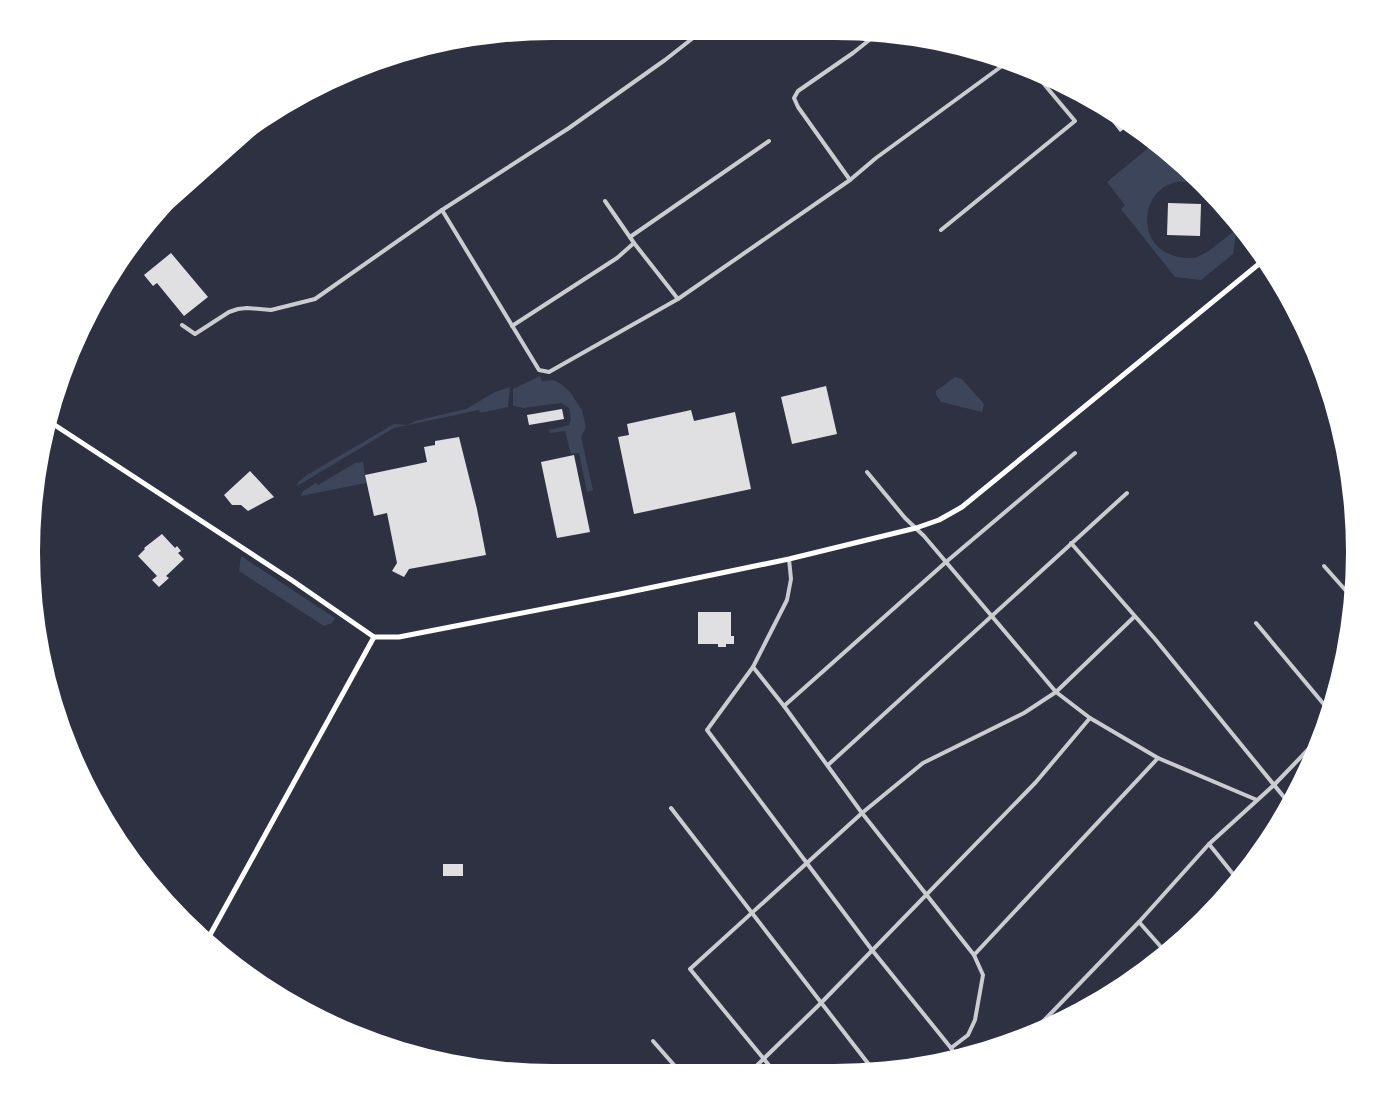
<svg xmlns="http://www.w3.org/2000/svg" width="1386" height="1104" font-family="'Work Sans',sans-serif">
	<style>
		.green { fill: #3c4559 }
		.building { fill: #e0e0e3 }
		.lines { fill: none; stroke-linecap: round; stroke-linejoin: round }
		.minor { stroke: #caccd0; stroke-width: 4 }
		.secondary { stroke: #fff; stroke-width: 5 }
		.primary { stroke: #fff; stroke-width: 6 }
	</style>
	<rect width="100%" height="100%" fill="#2d3142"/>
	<g class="green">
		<path d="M 1158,140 L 1180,156 L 1207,189 C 1148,156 1122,246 1179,257 C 1184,258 1192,259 1197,257 C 1210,252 1222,240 1233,232 L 1236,233 L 1233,254 L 1201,280 L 1175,277 L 1121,209 L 1125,205 L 1107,182 Z"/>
		<polygon points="540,376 542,381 554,380 561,384 570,392 582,410 586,427 581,437 593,490 587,492 579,453 571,454 565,431 550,433 549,430 569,425 571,419 569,408 561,403 524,408 513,406 513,389"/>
		<polygon points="955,377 962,379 984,404 982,412 941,402 936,395 936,391"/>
		<polygon points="510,387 508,407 480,413 479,410 394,428 297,486 298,482 307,475 394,424 408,425 415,421 466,409 495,392"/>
		<polygon points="363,462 366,483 301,496 303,491 316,483 318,485 355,463"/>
		<polygon points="241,556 335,618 332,623 324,626 239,571"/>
	</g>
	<g class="building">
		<polygon points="1112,107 1133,122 1120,132 1105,113"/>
		<polygon points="1168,203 1201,204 1200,236 1167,235"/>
		<polygon points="171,253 208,297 184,316 157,283 153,286 144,275"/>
		<polygon points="826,386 837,434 792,444 781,397"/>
		<polygon points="562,409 564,419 529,425 527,415"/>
		<polygon points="691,410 694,421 735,412 751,489 634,514 618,437 629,435 627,424"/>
		<polygon points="459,437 477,509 486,555 409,569 404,577 392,571 397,563 387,513 374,516 365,475 427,462 424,447 435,445 435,441"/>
		<polygon points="574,455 590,532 557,538 541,462"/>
		<polygon points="250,471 274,497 248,511 241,505 232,505 224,495"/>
		<polygon points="162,534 175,548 177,546 181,551 178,553 184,559 166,576 169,578 159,587 152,580 157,576 138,556 145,549 144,548"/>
		<polygon points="698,612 731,612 731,636 734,636 734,644 726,644 726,647 718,647 718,644 698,644"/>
		<rect x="443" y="864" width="20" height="12"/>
	</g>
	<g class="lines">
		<g class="minor">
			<polyline points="850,180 798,107 794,98 798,91 853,53 882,30"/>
			<polyline points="605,201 634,243 678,299"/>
			<polyline points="442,210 539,370 549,372 678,299 850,180 876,158 1013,58"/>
			<polyline points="941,230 1075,121 1028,65"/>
			<polyline points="630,237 769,141"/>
			<polyline points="182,325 195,334 229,312 238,309 247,308 271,310 315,299 442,210 569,128 665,60 707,27"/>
			<polyline points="512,326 617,258 634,243"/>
			<polyline points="867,472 905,518 924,536 1056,692 1090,718 1158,758 1257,800"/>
			<polyline points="1071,543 1155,639 1292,807"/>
			<polyline points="789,559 791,579 787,600 753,667 707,730 872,950 951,1048 960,1062"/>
			<polyline points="1324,566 1356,602"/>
			<polyline points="1256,623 1332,714"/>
			<polyline points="753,667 784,706 862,813 974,955 983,975 975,1020 968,1035 951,1048"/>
			<polyline points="784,706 946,562 1075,453"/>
			<polyline points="828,765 1127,493"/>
			<polyline points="671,808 877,1075"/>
			<polyline points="1209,844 1241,884"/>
			<polyline points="1139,922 1169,956"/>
			<polyline points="974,955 1158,758"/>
			<polyline points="1030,1035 1139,922 1209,844 1274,785 1326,731"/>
			<polyline points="653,1041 681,1073"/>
			<polyline points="748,1074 821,1003 1036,782 1090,718"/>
			<polyline points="777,1075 690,969 862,813 923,763 1024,713 1056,692 1134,617"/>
		</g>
		<g class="secondary">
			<polyline points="44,418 293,581 374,637 205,944"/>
			<polyline points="374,637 399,637 620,594 789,559 916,528 939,520 962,507 1265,259"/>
		</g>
		<polyline class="primary" points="136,237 298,93"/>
	</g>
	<path d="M0 0H1386V1104H0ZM552 40H834A512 512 0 0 1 1346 552V552A512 512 0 0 1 834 1064H552A512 512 0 0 1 40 552V552A512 512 0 0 1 552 40Z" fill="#fff" fill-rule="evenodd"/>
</svg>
